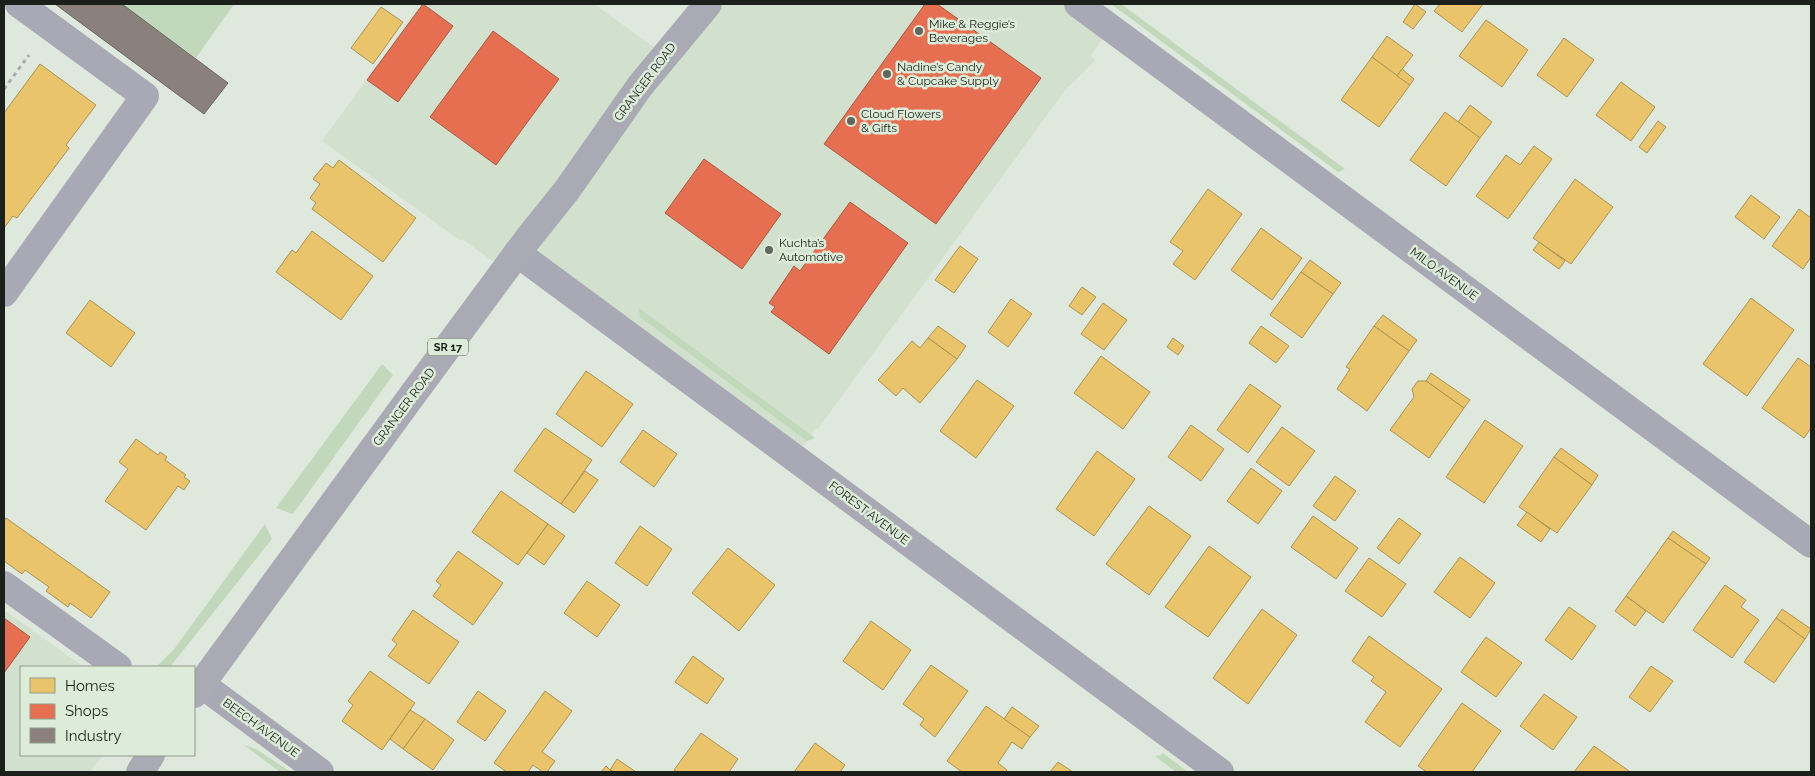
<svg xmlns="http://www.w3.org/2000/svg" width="1815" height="776" font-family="Raleway,sans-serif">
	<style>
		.built { fill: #d2e1ce }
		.green { fill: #c1d9ba }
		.homes { fill: #e9c46a; stroke: #ab9352 }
		.shops { fill: #e76f51; stroke: #aa5840 }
		.industry { fill: #8a817c; stroke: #69645f }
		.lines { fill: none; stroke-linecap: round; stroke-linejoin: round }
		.path { stroke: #aaabb1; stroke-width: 3; stroke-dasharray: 4 4; stroke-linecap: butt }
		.minor { stroke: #a9a8b5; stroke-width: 28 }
		.major { stroke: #a9aab3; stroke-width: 28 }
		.poi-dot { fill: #60675e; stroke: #dcecd8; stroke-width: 2 }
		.labels { text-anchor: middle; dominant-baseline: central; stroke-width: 5; stroke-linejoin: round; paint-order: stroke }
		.shield { fill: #dcecd8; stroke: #555e53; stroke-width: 1 }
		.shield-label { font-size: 11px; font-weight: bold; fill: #1b211a }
		.poi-label { font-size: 12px; fill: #1b211a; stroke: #dcecd8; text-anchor: start }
		.street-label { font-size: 12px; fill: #1b211a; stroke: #dcecd8 }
	</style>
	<rect width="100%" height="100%" fill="#dfe8dc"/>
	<g class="built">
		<polygon points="421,4 594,4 665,55 708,4 1077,4 1111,28 1090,56 1096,60 1066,89 818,429 816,428 794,458 518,254 505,270 462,239 461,241 322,141"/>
		<polygon points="4,610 84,667 21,667 21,755 103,755 90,772 4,772"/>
	</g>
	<g class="green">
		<polygon points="122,4 234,4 196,58"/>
		<polygon points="1111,4 1121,4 1345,169 1338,172"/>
		<polygon points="639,308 815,438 807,441 640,317"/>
		<polygon points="382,364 393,375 293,514 276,508"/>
		<polygon points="265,524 272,539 170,667 156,667 175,648"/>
		<polygon points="244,745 256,749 291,772 280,772"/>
		<polygon points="1163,753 1188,772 1176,772 1155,756 1161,755"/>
	</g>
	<g class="homes">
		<polygon points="1415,4 1426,12 1413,29 1403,22"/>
		<polygon points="1440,4 1483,4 1462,32 1434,11"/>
		<polygon points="381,7 403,22 373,64 351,48"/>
		<polygon points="1486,20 1528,50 1502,87 1459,56"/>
		<polygon points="1387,36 1413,55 1397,76 1372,57"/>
		<polygon points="1564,38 1594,60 1567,97 1537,75"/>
		<polygon points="1372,57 1410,85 1379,127 1341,100"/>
		<polygon points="40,64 96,105 66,145 69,148 17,218 13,216 4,228 4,113"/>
		<polygon points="1402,69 1414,79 1410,85 1397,76"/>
		<polygon points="1621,82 1655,107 1631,141 1596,115"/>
		<polygon points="1470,105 1492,122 1480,138 1458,122"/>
		<polygon points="1445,112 1480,138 1446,186 1410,160"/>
		<polygon points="1658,121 1666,127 1647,153 1639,147"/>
		<polygon points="1534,146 1552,159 1508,219 1476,196 1506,155 1520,165"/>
		<polygon points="339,160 416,218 383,262 312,209 316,203 310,198 320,184 313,179 326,163 333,168"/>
		<polygon points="1575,179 1613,207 1571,264 1533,238"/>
		<polygon points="1208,189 1242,214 1195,280 1173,264 1183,251 1170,242"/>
		<polygon points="1751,195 1780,217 1764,239 1735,217"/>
		<polygon points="1799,209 1811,218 1811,257 1803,269 1772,246"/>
		<polygon points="1261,228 1302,258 1272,300 1231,270"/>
		<polygon points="312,231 373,276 341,320 276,272 292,250 296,253"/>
		<polygon points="1539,242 1565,261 1559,269 1533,250"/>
		<polygon points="960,246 978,259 954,293 935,280"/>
		<polygon points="1310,260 1341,283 1333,294 1301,272"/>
		<polygon points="1301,272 1333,294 1302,338 1270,315"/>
		<polygon points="1082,287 1096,297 1082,315 1069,306"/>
		<polygon points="1751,298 1794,330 1747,396 1703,364"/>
		<polygon points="1011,299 1032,314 1008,347 988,332"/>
		<polygon points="90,300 135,333 111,367 66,333"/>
		<polygon points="1103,303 1127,320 1104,350 1081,334"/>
		<polygon points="1383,315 1417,340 1409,351 1374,326"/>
		<polygon points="938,326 966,346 957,359 928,338"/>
		<polygon points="1261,326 1289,346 1276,363 1249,343"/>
		<polygon points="1374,326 1409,351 1367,411 1337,389 1350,369 1346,367"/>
		<polygon points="928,338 957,359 920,403 903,388 896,396 878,380 912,341 920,348"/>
		<polygon points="1173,338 1184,346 1178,355 1167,347"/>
		<polygon points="1101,356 1150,392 1123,429 1074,393"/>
		<polygon points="1798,358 1811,367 1811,428 1804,438 1762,408"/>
		<polygon points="586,371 633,404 602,447 556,414"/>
		<polygon points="1431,373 1470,400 1464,408 1426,381"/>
		<polygon points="977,380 1014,406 976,458 940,431"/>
		<polygon points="1418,381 1426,381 1464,408 1429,458 1390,430 1414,397 1412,389"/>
		<polygon points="1250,384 1281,406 1248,453 1217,430"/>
		<polygon points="1485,420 1523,446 1484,503 1446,477"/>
		<polygon points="1191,425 1224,449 1201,481 1168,457"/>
		<polygon points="1282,427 1315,451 1289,486 1256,462"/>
		<polygon points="545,428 592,460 561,504 514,471"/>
		<polygon points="643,430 677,454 654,487 620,462"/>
		<polygon points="136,439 158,455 160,452 167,457 165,460 186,475 184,477 190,481 184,490 178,486 146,530 105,501 128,469 119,462"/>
		<polygon points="1561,448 1598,475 1592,485 1554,457"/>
		<polygon points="1097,451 1135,479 1094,536 1056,509"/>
		<polygon points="1554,457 1592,485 1557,533 1519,507"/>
		<polygon points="1251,468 1282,491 1258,524 1227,501"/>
		<polygon points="585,471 598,480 574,513 561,504"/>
		<polygon points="1335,476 1356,491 1335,521 1313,506"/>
		<polygon points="501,491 548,524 518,565 472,532"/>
		<polygon points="1149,506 1191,536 1149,595 1106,564"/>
		<polygon points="1527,512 1550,529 1541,542 1517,525"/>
		<polygon points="1313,516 1358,548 1336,579 1291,547"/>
		<polygon points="6,518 110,592 91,618 70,603 68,607 46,591 49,587 25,570 22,574 4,561 4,521"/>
		<polygon points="1399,518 1421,534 1399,564 1377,548"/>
		<polygon points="548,524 565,536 544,565 527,553"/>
		<polygon points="640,526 672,549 647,586 615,563"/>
		<polygon points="1673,531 1710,558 1706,564 1668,538"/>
		<polygon points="1668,538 1706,564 1663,623 1626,596"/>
		<polygon points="1209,546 1251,577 1208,637 1165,607"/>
		<polygon points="728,548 775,585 739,631 692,593"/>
		<polygon points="458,551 503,583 473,625 433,596 441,585 436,581"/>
		<polygon points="1460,557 1495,583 1470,618 1434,592"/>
		<polygon points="1369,558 1406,584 1382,617 1345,591"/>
		<polygon points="587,581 620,605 597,637 564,613"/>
		<polygon points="1725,585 1746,600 1741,607 1759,620 1732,658 1693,630"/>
		<polygon points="1626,596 1646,611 1635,626 1615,611"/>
		<polygon points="1569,607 1596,626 1572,660 1545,640"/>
		<polygon points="1262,609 1297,635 1248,704 1213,678"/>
		<polygon points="1782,609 1811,629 1805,639 1776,618"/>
		<polygon points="413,610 459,642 429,684 388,656 397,644 392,640"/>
		<polygon points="1776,618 1805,639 1774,683 1744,662"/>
		<polygon points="871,621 911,650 883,690 843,661"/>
		<polygon points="1369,636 1442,689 1400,747 1365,722 1386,692 1371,681 1374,677 1352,661"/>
		<polygon points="1486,637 1522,663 1496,697 1461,672"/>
		<polygon points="693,656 724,679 707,704 675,682"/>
		<polygon points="931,665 968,691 935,737 920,725 924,719 903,704"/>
		<polygon points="1651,666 1673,681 1650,712 1629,697"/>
		<polygon points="370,671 415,703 382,750 342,721 353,705 348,701"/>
		<polygon points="478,691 506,711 485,741 457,722"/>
		<polygon points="545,691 572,711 542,752 555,761 547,772 543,772 533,765 528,772 507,772 494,763"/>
		<polygon points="1544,694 1577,717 1553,750 1520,726"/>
		<polygon points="1462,703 1501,731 1472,772 1427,772 1418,766"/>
		<polygon points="986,706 1030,737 1022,749 1012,742 998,763 1007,770 1006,772 962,772 947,761"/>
		<polygon points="1012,707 1039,726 1030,737 1004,719"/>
		<polygon points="410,710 425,719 403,749 390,739"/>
		<polygon points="425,719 454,740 433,770 403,749"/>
		<polygon points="701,733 738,759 729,772 677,772 674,770"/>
		<polygon points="815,743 845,765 840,772 794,772"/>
		<polygon points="1594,746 1629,771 1628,772 1574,772"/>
		<polygon points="617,759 636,772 614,772 610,770"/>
		<polygon points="1058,762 1073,772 1050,772"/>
		<polygon points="606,766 610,770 614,772 601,772"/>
	</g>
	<g class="shops">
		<polygon points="423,4 453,26 398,102 367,80"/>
		<polygon points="925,4 937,4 1041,78 936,224 824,144"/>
		<polygon points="493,31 559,79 496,165 430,117"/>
		<polygon points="704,159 781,214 742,269 665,213"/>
		<polygon points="850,202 908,243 829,354 771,312 775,307 769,303 794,266 800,271"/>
		<polygon points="4,618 30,637 4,673"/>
	</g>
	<polygon class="industry" points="55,4 122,4 228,83 204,114"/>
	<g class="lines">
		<polyline class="path" points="4,89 29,55"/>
		<g class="minor">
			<polyline points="1078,4 1811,544"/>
			<polyline points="517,253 1220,772"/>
			<polyline points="4,293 145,96 19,4"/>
			<polyline points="4,585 118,667"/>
			<polyline points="201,684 320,772"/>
		</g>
		<g class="major">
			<polyline points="194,694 408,401 527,240 567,190 640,86 708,4"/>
			<polyline points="140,772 151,755"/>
		</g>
	</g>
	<g class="poi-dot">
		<circle cx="919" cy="31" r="5"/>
		<circle cx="887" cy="74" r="5"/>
		<circle cx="851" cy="121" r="5"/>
		<circle cx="769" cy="250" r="5"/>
	</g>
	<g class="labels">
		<rect class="shield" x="428" y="338.5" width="40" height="17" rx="4"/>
		<g class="shield-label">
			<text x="448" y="347">SR 17</text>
		</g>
		<g class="poi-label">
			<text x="929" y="24">Mike &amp; Reggie’s<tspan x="929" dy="14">Beverages</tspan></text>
			<text x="897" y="67">Nadine’s Candy<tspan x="897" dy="14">&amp; Cupcake Supply</tspan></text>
			<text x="861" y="114">Cloud Flowers<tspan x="861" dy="14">&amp; Gifts</tspan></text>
			<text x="779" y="243">Kuchta’s<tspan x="779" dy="14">Automotive</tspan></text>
		</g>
		<g class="street-label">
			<text transform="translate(645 82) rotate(-53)">GRANGER ROAD</text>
			<text transform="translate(1444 274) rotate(36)">MILO AVENUE</text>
			<text transform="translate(404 407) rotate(-53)">GRANGER ROAD</text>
			<text transform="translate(869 513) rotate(37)">FOREST AVENUE</text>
			<text transform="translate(261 728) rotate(36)">BEECH AVENUE</text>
		</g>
	</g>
	<rect width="1815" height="776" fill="none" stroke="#1b211a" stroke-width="10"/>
	<rect x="20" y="666" width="175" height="90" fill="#dcecd8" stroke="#8f9b8c"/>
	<rect x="30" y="678" width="25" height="15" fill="#e9c46a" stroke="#8f9b8c"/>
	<text x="65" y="691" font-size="15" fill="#1b211a">Homes</text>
	<rect x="30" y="704" width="25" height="15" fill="#e76f51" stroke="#8f9b8c"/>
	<text x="65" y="716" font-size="15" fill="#1b211a">Shops</text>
	<rect x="30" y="728" width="25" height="15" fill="#8a817c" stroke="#8f9b8c"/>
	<text x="65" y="741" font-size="15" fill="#1b211a">Industry</text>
</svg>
